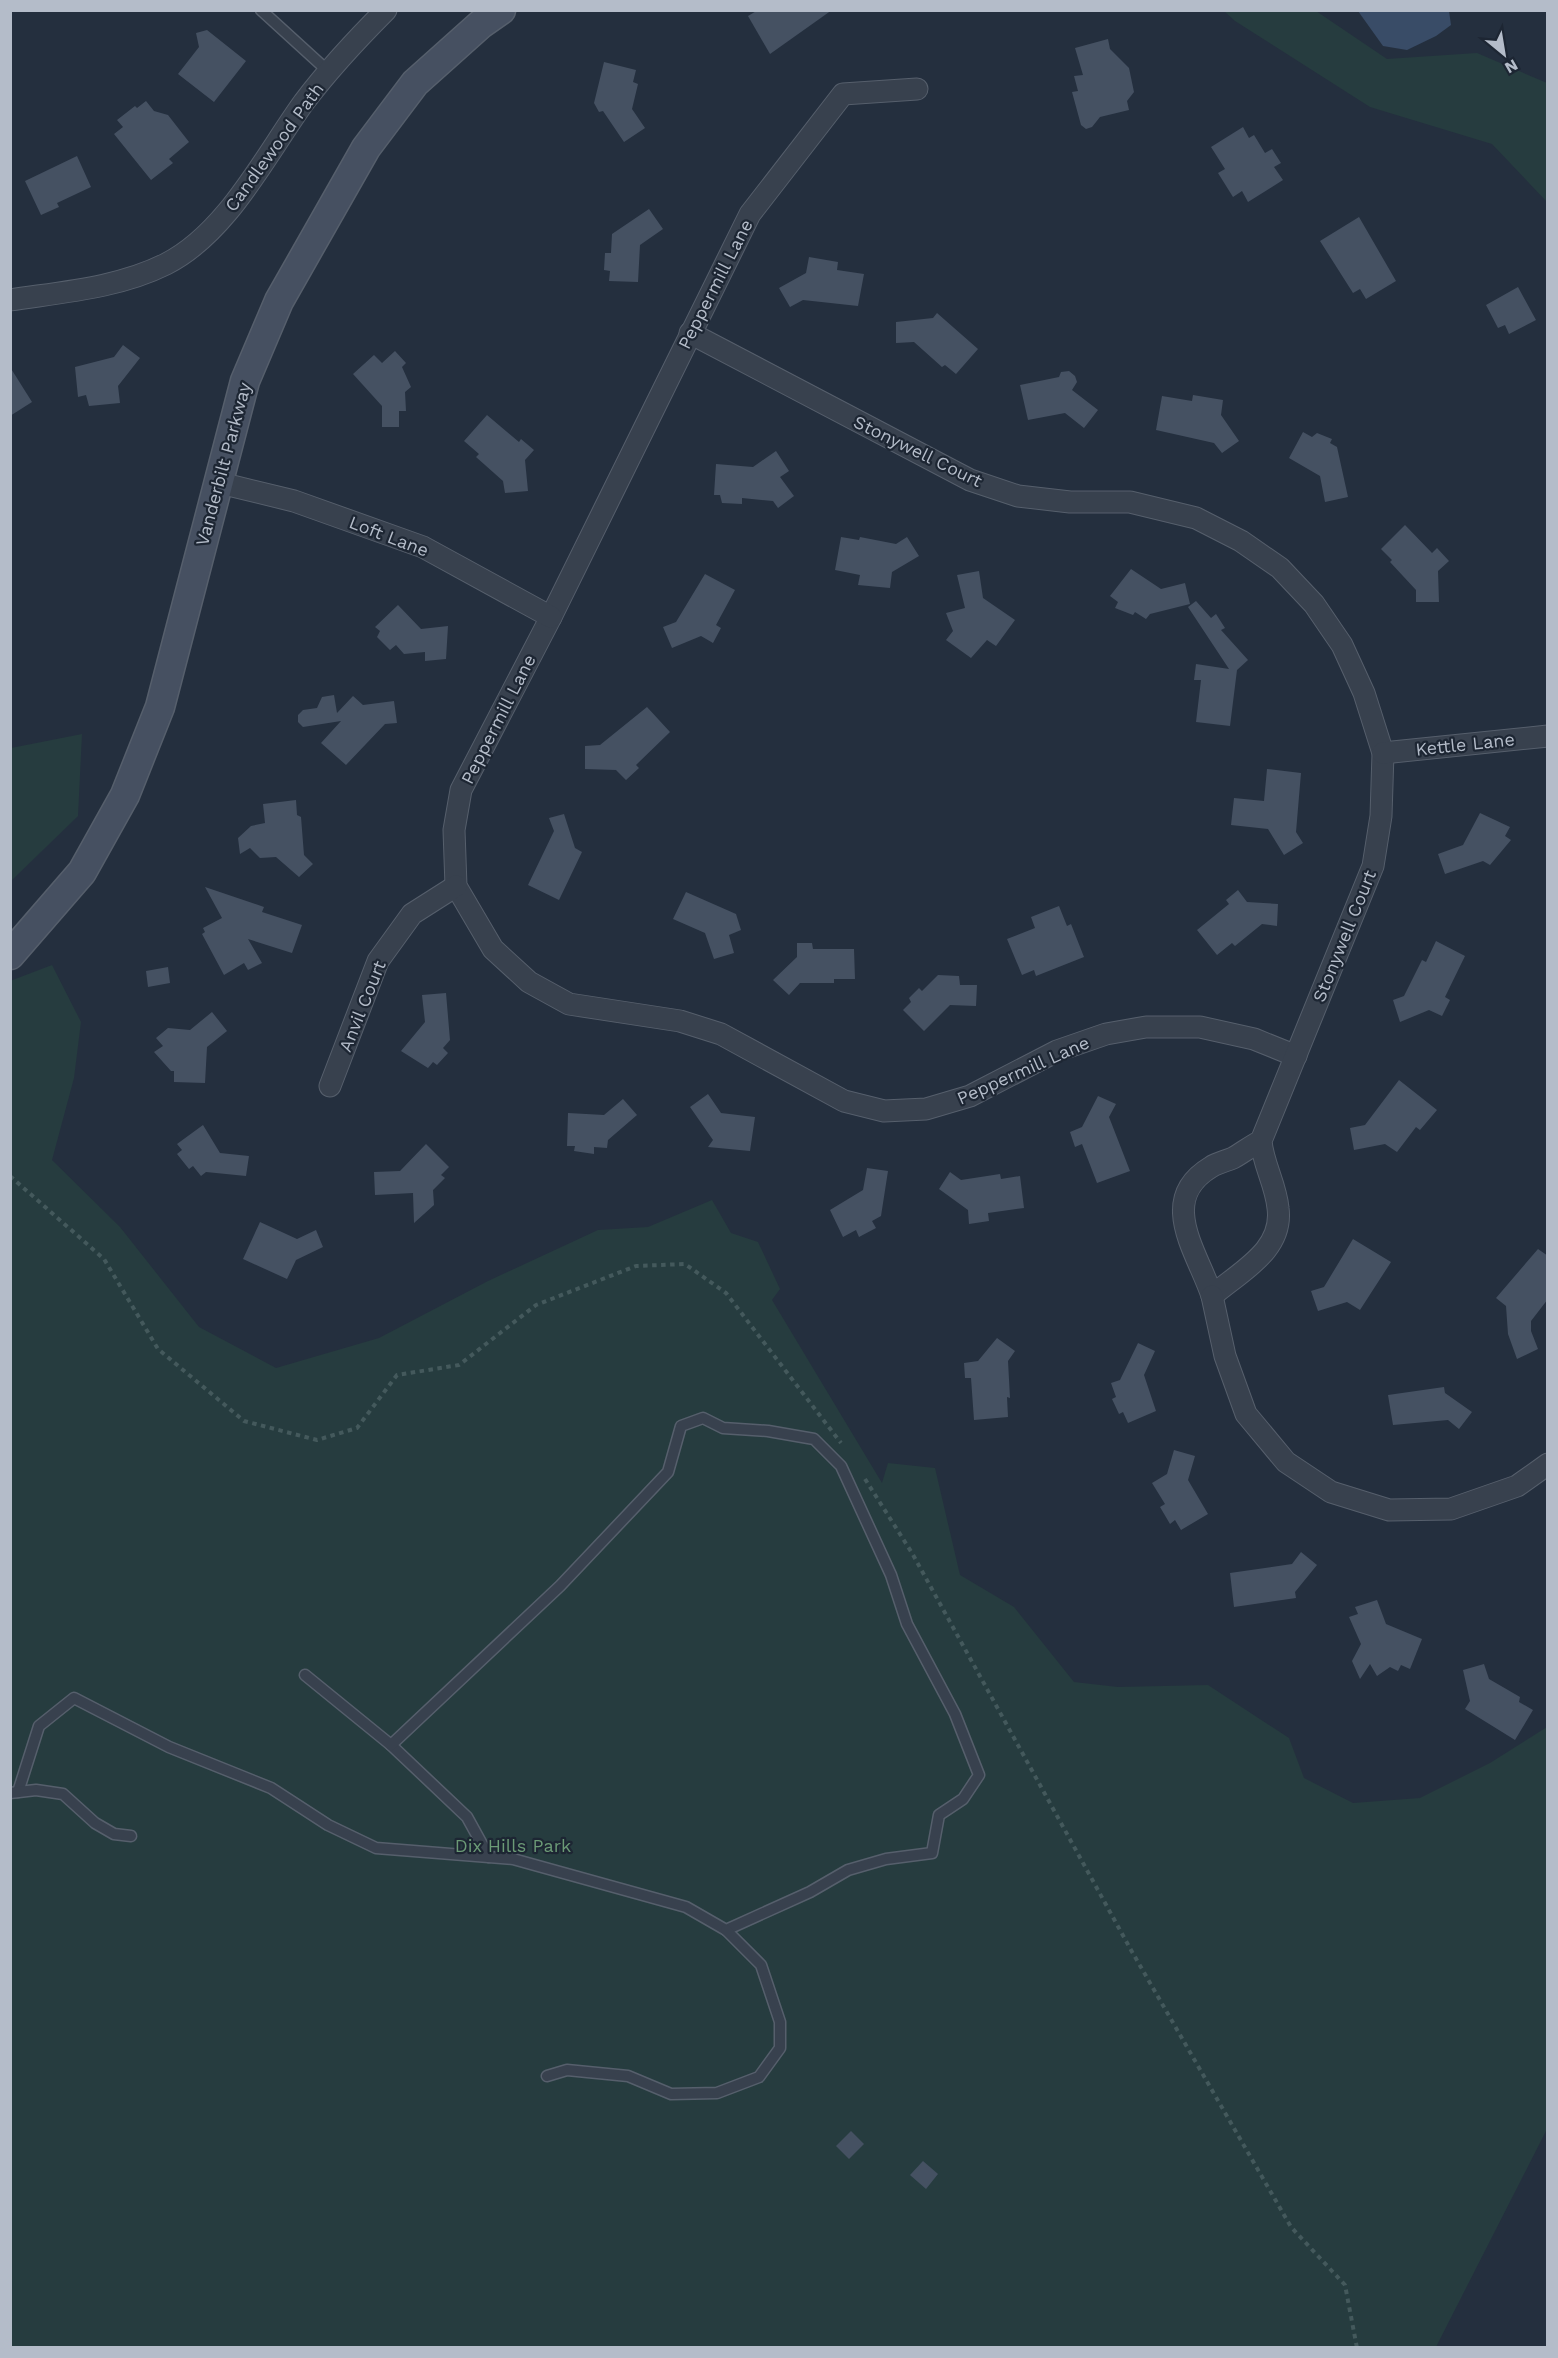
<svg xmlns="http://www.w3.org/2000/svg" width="1558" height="2358" font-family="'Work Sans',sans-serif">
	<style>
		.green { fill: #263c3f }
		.water { fill: #394c67 }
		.building { fill: #455162 }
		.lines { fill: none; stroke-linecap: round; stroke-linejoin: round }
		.lane-casing { stroke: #565f6c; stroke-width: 13 }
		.street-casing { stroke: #565f6c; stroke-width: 23 }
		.secondary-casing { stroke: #565f6c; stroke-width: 31 }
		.path { stroke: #44595c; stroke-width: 4; stroke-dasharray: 4.5 4.5; stroke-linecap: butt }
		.lane { stroke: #38414e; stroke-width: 10 }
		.street { stroke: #38414e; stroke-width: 21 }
		.secondary { stroke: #465061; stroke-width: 28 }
		.labels { text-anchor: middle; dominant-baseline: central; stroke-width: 4.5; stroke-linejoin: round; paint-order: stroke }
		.street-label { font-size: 18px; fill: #b4bcc9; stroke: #1d2633 }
		.park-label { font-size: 18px; fill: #6b9a76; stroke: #1d2633 }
	</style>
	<rect width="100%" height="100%" fill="#242f3e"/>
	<g class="green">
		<polygon points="1224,11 1316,11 1387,59 1477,53 1547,83 1547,202 1492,144 1370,107 1235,21"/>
		<polygon points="82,734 78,816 11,881 11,748"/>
		<polygon points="52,965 81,1022 74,1078 52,1160 120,1227 199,1327 276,1368 379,1338 488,1281 598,1230 648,1227 712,1200 731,1233 758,1242 780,1289 772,1300 882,1483 888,1463 935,1468 960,1575 1014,1607 1074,1682 1118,1687 1208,1685 1289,1738 1304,1778 1353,1803 1420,1798 1490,1763 1547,1727 1547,2129 1436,2347 11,2348 10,981"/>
	</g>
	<polygon class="water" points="1358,11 1449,11 1451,25 1436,36 1407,50 1383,46"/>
	<g class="building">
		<polygon points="758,10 832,10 770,54 748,16"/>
		<polygon points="207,30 246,61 214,102 178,74 199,47 196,33"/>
		<polygon points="1108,39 1110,49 1129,68 1134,92 1127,101 1129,110 1100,117 1092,127 1086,129 1081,125 1072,92 1078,91 1074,76 1083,75 1075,48"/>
		<polygon points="604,62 636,70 633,82 638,84 632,109 645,128 624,142 603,111 599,112 594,103"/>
		<polygon points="146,101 154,111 168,115 189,142 169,159 173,163 151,180 114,134 123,127 117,120 135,106 137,108"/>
		<polygon points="1243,127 1249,138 1254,135 1265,153 1272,149 1281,163 1274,167 1283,180 1248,202 1242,191 1233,197 1218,173 1225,169 1211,147"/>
		<polygon points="77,156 91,187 57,203 59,207 41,215 25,181"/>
		<polygon points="649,209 663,229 640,245 638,282 609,281 610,271 604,270 605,253 611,253 612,234"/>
		<polygon points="1359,217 1396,281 1366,299 1360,289 1353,293 1320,241"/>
		<polygon points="809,257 838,262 837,270 864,274 858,306 803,300 790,307 779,288 806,273"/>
		<polygon points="1518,287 1536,320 1509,334 1505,325 1498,328 1486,305"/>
		<polygon points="937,313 978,349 956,374 945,365 942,367 914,342 896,343 896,322 933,318"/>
		<polygon points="123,345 140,358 118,386 120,403 89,406 86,395 78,397 75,367 114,357"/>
		<polygon points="395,351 406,363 402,367 411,387 405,392 406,411 399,411 399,427 382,427 382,406 353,374 374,355 382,363"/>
		<polygon points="10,367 32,402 10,416"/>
		<polygon points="1069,371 1075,376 1077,382 1072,390 1098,410 1084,428 1065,413 1028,420 1020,385 1059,377 1061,372"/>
		<polygon points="1193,395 1223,400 1221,415 1239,441 1222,453 1214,443 1156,430 1162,396 1192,401"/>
		<polygon points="487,415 519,442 521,439 534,450 525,460 528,491 505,493 503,481 476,457 479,454 464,441"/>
		<polygon points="1303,432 1312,437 1317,433 1332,439 1330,443 1337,447 1348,497 1325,502 1320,476 1289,458"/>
		<polygon points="776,451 789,471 780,477 794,496 778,508 773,501 742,498 742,504 722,503 720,495 714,495 716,464 753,467"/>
		<polygon points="1405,525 1432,553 1437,548 1449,561 1438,571 1439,602 1416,602 1416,590 1390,562 1392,560 1381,549"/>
		<polygon points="841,537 859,540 860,537 896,544 907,537 919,556 892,572 890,588 858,585 860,575 835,570"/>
		<polygon points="1131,569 1161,589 1185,583 1190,604 1150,614 1146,619 1135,612 1133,615 1115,608 1118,602 1110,596"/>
		<polygon points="979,571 983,598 1015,620 996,646 987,640 971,658 946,640 953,631 946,613 965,608 957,575"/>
		<polygon points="705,574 735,590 716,625 721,628 713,643 701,636 672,648 663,627 676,622"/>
		<polygon points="1196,601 1211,618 1216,614 1225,628 1221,630 1248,660 1237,670 1230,726 1196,722 1201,680 1194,680 1196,664 1229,669 1188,607"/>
		<polygon points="398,605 421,629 448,626 446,659 425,661 425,652 404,654 396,645 390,650 377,637 380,631 375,627"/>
		<polygon points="334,695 337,713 353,696 363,705 394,701 397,723 385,724 346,765 321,743 341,721 303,727 298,722 298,715 303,710 317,708 322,697"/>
		<polygon points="647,707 670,732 636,765 639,768 626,780 616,770 585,769 585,746 600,745"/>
		<polygon points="1267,769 1301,773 1296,832 1303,843 1284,855 1268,829 1231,825 1234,798 1264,801"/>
		<polygon points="296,800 297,815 301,817 304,855 313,864 299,877 276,857 260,858 250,848 240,854 238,838 251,826 265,823 263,804"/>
		<polygon points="1480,813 1510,827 1505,836 1511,840 1490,865 1483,861 1445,874 1438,854 1463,845"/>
		<polygon points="564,814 575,848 582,852 559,900 528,885 554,831 549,818"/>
		<polygon points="205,887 264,907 262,912 302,925 292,953 248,939 262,963 248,970 244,963 224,975 202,934 205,932 203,928 222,918"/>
		<polygon points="1238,890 1247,902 1278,904 1277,926 1262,924 1235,946 1232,943 1217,955 1197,930 1229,904 1226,900"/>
		<polygon points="686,892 736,914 741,930 729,935 734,953 714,959 705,933 673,919"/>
		<polygon points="1059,906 1067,926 1071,924 1084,957 1036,976 1034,970 1022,975 1007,939 1035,928 1031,917"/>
		<polygon points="1436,941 1465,956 1445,997 1450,1000 1442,1016 1429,1010 1400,1022 1393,1000 1404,996 1422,960 1426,962"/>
		<polygon points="797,943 812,943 813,949 854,949 855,979 834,979 834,983 800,983 789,995 773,980 797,957"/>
		<polygon points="168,967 170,983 148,987 146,971"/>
		<polygon points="938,975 959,976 960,985 977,985 976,1006 950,1005 924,1031 903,1010 911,1002 909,998 919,988 922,991"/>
		<polygon points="446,993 450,1040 443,1048 448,1053 437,1065 433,1062 428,1068 401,1051 425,1022 422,995"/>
		<polygon points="212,1012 227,1031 207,1047 205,1083 174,1082 174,1071 171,1071 154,1052 163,1046 156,1038 168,1028 190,1030"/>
		<polygon points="1399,1080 1437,1110 1420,1130 1416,1127 1397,1152 1385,1144 1354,1150 1350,1128 1365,1125"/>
		<polygon points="708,1094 721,1113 755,1117 750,1151 708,1147 713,1140 690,1107"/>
		<polygon points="1098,1096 1116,1104 1109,1117 1130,1171 1097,1183 1082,1144 1075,1147 1070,1132 1082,1127"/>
		<polygon points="623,1099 637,1115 608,1140 607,1148 594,1147 594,1154 574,1151 575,1146 567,1146 568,1113 604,1115"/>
		<polygon points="203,1125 220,1153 249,1156 246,1176 206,1172 201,1176 193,1166 189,1169 177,1154 182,1150 177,1144"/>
		<polygon points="426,1144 449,1167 441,1175 445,1178 433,1190 434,1205 414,1223 413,1193 375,1195 374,1172 400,1171"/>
		<polygon points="867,1168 888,1171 881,1216 872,1221 876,1228 859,1237 856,1230 843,1237 830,1210 863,1190"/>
		<polygon points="950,1172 961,1180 1000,1174 1001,1179 1020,1176 1024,1208 988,1213 989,1221 969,1224 968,1210 939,1189"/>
		<polygon points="260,1222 297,1239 316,1230 323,1247 296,1260 287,1279 243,1259"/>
		<polygon points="1353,1239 1391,1262 1360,1310 1347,1302 1318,1311 1311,1291 1324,1287"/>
		<polygon points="1538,1249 1548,1256 1548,1299 1531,1321 1531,1331 1538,1349 1517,1359 1508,1334 1506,1306 1496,1298"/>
		<polygon points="997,1338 1015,1351 1008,1361 1010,1398 1007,1397 1008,1417 974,1420 971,1378 965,1378 964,1363 978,1361"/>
		<polygon points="1138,1343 1155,1351 1144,1375 1156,1411 1128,1423 1123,1412 1119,1414 1112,1399 1116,1397 1111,1383 1120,1380"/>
		<polygon points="1444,1387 1445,1393 1472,1412 1459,1429 1448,1420 1393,1425 1388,1395"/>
		<polygon points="1174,1450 1195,1456 1188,1480 1208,1514 1181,1530 1175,1520 1170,1524 1160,1507 1165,1504 1152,1483 1167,1474"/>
		<polygon points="1301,1552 1317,1565 1295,1592 1296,1598 1234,1607 1230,1573 1292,1564"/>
		<polygon points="1377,1600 1386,1624 1422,1639 1410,1669 1401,1665 1398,1671 1390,1667 1377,1676 1370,1664 1360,1679 1352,1661 1361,1644 1349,1617 1358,1614 1355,1607"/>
		<polygon points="1484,1664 1489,1679 1520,1697 1519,1702 1533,1710 1515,1740 1465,1709 1470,1701 1463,1670"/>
		<polygon points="851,2131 864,2144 849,2159 836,2146"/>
		<polygon points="923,2161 938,2174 926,2189 910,2175"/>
	</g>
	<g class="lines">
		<defs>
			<g id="lane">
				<polyline points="261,10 329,72"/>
				<polyline points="391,1745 467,1817 489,1857"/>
				<polyline points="18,1792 39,1726 74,1698 169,1747 271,1788 328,1825 376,1848 513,1859 686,1907 726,1930 810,1892 848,1870 886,1859 932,1853 939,1815 963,1799 979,1775 955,1714 907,1624 891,1575 841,1466 814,1439 768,1431 723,1428 703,1418 681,1426 668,1472 560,1586 391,1745 305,1675"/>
				<polyline points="10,1793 36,1790 63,1794 95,1823 114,1834 131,1836"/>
				<polyline points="547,2076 567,2070 628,2076 671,2094 717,2093 759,2077 780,2048 780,2022 761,1965 726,1930"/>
			</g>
			<g id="street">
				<polyline points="917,89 843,94 750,214 551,617 461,790 454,830 456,886 493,949 529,982 569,1004 680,1021 721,1034 844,1101 884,1111 926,1109 970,1096 1057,1051 1106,1034 1146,1027 1200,1027 1254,1039 1296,1056"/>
				<path d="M 10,300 C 62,292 118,288 166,264 C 227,233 265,156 304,102 C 329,69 357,39 386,10"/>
				<path d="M 690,333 L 970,480 L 1018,496 L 1070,502 L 1130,502 L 1196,518 L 1241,541 L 1280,568 L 1314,604 L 1342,645 L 1364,693 L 1383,753 L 1381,816 L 1373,866 L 1261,1141 C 1263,1164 1276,1185 1278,1208 C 1284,1251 1239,1272 1212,1296 C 1198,1253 1156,1200 1211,1167 C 1217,1163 1226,1161 1233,1158 C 1242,1153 1251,1146 1261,1141"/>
				<polyline points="216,482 294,501 423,547 551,617"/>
				<polyline points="1383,753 1548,736"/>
				<polyline points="330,1086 378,961 412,914 456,886"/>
				<polyline points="1212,1296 1225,1356 1246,1414 1286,1462 1331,1492 1389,1510 1451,1509 1517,1486 1548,1464"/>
			</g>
			<polyline id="secondary" points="10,955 82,872 125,795 160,707 245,381 279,301 366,148 415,83 481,24 501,10"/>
		</defs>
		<use href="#lane" class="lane-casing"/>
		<use href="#street" class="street-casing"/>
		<use href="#secondary" class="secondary-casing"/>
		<g class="path">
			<polyline points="10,1176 104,1259 158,1349 244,1421 317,1440 357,1428 397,1375 459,1365 536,1305 636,1266 685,1264 726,1293 841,1443"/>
			<polyline points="865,1479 912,1553 1131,1950 1291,2227 1345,2285 1357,2348"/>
		</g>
		<use href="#lane" class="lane"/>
		<use href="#street" class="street"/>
		<use href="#secondary" class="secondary"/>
	</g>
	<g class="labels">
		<g class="street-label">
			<text transform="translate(274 147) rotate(-54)">Candlewood Path</text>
			<text transform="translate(715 284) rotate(-63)">Peppermill Lane</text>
			<text transform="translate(918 451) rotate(26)">Stonywell Court</text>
			<text transform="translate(223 464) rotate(-75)">Vanderbilt Parkway</text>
			<text transform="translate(389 536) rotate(21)">Loft Lane</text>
			<text transform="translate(498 719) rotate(-63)">Peppermill Lane</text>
			<text transform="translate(1465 744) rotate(-6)">Kettle Lane</text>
			<text transform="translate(1344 936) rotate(-68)">Stonywell Court</text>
			<text transform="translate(362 1006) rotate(-68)">Anvil Court</text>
			<text transform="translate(1023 1070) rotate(-24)">Peppermill Lane</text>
		</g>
		<g class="park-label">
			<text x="513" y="1845">Dix Hills Park</text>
		</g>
	</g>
	<rect width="1558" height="2358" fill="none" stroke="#b4bcc9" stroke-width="24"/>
	<g transform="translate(1504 54) rotate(150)" stroke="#1d2633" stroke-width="4.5" paint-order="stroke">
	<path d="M0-4.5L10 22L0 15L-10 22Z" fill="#b4bcc9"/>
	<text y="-9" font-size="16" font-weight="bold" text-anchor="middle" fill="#b4bcc9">N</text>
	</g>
</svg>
